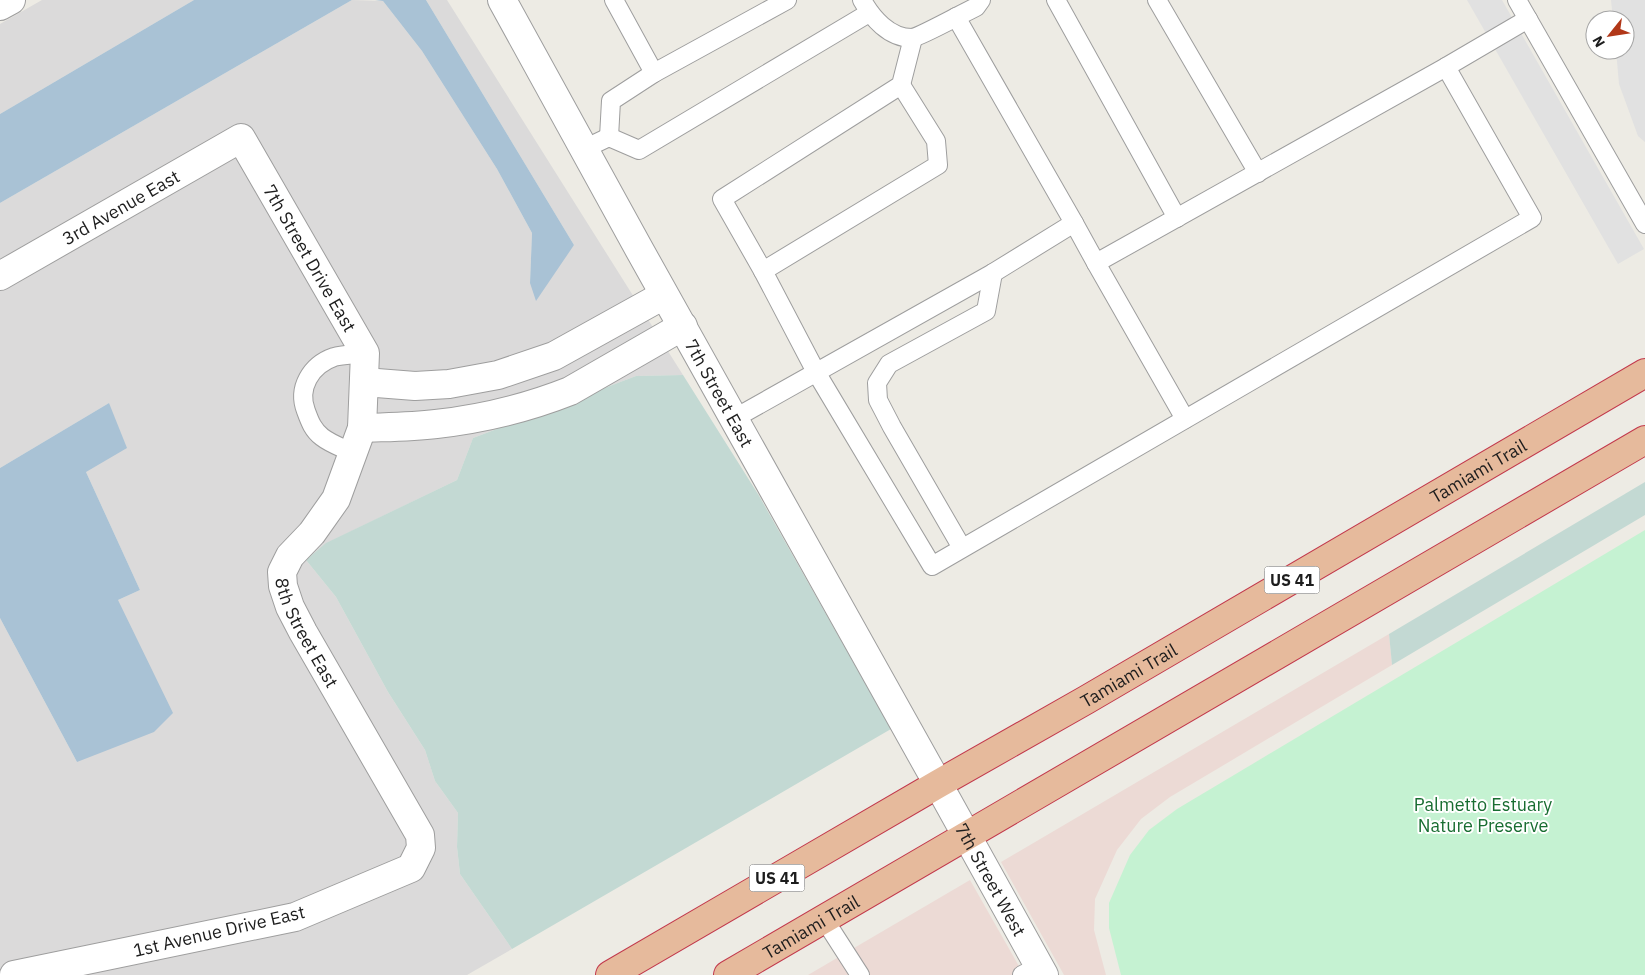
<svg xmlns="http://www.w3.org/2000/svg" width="1645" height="975" font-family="'IBM Plex Sans',sans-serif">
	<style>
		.residential { fill: #dbdada }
		.commercial { fill: #ecdad5 }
		.wetland { fill: #c3d9d3 }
		.park { fill: #c5f2d2 }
		.parking { fill: #e1e1e1 }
		.water { fill: #a9c2d5 }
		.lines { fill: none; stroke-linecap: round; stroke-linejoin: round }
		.service-casing { stroke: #9e9e9e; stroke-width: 20 }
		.minor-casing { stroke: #9e9e9e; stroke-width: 30 }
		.tertiary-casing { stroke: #9e9e9e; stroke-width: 30 }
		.trunk-casing { stroke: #c2394c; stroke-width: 30 }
		.service { stroke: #fff; stroke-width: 18 }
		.minor { stroke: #fff; stroke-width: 28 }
		.tertiary { stroke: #fff; stroke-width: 28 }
		.trunk { stroke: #e6ba9c; stroke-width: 28 }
		.labels { text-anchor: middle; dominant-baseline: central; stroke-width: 4; stroke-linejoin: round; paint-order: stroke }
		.shield { fill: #fff; stroke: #616161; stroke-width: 1 }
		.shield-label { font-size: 16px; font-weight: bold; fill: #1d1d1d }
		.street-label { font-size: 18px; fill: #1d1d1d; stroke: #fff }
		.park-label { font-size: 18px; fill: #186d31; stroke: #fff }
	</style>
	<rect width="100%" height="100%" fill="#edebe4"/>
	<g class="residential">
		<polygon points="42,0 194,0 0,114 0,24"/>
		<polygon points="352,0 383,1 422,51 497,169 532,233 530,283 574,245 426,0 447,0 683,375 636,376 473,438 457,480 327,543 306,560 336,597 388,692 425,750 435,781 458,813 457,847 460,874 512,949 467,975 0,975 0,618 77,762 118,600 140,590 86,472 109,403 0,468 0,203"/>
	</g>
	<g class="commercial">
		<polygon points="1389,634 1392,665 1170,797 1141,819 1117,850 1095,899 1094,930 1106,975 1064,975 1001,862"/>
		<polygon points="970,880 1024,975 808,975"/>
	</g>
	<g class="wetland">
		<polygon points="683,375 758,494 891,729 512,949 460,874 457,847 458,813 435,781 425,750 388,692 336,597 306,560 326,543 457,480 473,438 636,376"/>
		<polygon points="1645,482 1645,515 1392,665 1389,634"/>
	</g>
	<polygon class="park" points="1645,530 1645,975 1121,975 1109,928 1109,903 1130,855 1149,830 1177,809"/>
	<g class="parking">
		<polygon points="1467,0 1502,0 1644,249 1618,264"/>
		<polygon points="1611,0 1645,0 1645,142 1638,136 1619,84 1616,50 1625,50 1625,20 1613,20"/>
	</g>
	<g class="water">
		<polygon points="194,0 352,0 0,203 0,114"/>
		<polygon points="375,0 426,0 574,245 536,301 530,283 532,233 497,169 422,51 383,1"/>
		<polygon points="109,403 127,448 86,472 140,590 118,600 173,713 154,732 77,762 0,618 0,468"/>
	</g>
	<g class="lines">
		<defs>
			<g id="service">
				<polyline points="614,0 654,73"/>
				<path d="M 862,0 C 872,18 889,38 912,38 C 920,37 965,12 976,7 L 981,0"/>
				<polyline points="1056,0 1177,218"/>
				<polyline points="1157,0 1258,173"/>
				<polyline points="1517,0 1645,224"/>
				<polyline points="913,38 901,85 722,199 763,271 816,372 932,566 1532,218 1446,67 1096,263 1074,223"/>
				<polyline points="1446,67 1528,19"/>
				<polyline points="609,137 611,101 654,73 787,0"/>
				<polyline points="584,149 609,137 639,150 869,13"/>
				<polyline points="1096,263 1185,419"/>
				<polyline points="763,271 938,165 936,141 901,85"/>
				<polyline points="735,418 993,273 1074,223 956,17"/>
				<path d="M 353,453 C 343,448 331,444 322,437 C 313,430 310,422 306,411 C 297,388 311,365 334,357 C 344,354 355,355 365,353"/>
				<polyline points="962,548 892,427 878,400 877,383 889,364 986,311 993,273"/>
				<polyline points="824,919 860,975"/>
				<polyline points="1022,975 1039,966"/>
			</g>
			<g id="minor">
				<path id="s1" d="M 502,0 L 639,249 L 938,784"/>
				<polyline points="0,6 11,0"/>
				<path id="s2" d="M 0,276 L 241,138 L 365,353 L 362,428 L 336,499 L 312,533 L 290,556 L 282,572 L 283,586 L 290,607 L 303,632 L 420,835 L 421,848 L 411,868 L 295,917 L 14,975"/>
				<polyline points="364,382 415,386 449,384 498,375 554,356 664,295"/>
				<path d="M 362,428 C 387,427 412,427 436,424 C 481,419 527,408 570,391 L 683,326"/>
			</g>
			<g id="tertiary">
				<path id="s3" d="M 938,784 L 1044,975"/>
			</g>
			<g id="trunk">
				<path id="s4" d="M 610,975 L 938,784 L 1086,700 L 1645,373"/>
				<path id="s5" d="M 728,975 L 1645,440"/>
			</g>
		</defs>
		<use href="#service" class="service-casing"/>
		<use href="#minor" class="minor-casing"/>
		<use href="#tertiary" class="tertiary-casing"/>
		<use href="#trunk" class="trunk-casing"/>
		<use href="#service" class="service"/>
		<use href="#minor" class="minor"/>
		<use href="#tertiary" class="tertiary"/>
		<use href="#trunk" class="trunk"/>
	</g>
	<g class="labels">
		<g class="shield">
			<rect x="1264.5" y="566.5" width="55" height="27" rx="4"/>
			<rect x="749.5" y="864.5" width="55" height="27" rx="4"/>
		</g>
		<g class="shield-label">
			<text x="1292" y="580">US 41</text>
			<text x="777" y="878">US 41</text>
		</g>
		<g class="street-label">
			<text stroke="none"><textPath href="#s2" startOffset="139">3rd Avenue East</textPath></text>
			<text stroke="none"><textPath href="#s2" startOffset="416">7th Street Drive East</textPath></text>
			<text stroke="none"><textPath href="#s1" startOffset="449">7th Street East</textPath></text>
			<text stroke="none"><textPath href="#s4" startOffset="1004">Tamiami Trail</textPath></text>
			<text stroke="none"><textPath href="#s2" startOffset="834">8th Street East</textPath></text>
			<text stroke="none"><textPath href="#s4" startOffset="599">Tamiami Trail</textPath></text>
			<text stroke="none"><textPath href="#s3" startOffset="109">7th Street West</textPath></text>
			<text stroke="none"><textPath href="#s5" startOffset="96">Tamiami Trail</textPath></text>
			<text transform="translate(219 931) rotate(-13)">1st Avenue Drive East</text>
		</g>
		<g class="park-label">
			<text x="1483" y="804">Palmetto Estuary<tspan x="1483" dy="21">Nature Preserve</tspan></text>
		</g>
	</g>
	<g transform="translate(1610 35) rotate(240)"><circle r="24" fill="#ffffff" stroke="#a5a5a5"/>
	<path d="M0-4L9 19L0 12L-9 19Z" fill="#b13718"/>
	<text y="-8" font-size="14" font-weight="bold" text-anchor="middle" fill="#1d1d1d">N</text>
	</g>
</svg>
